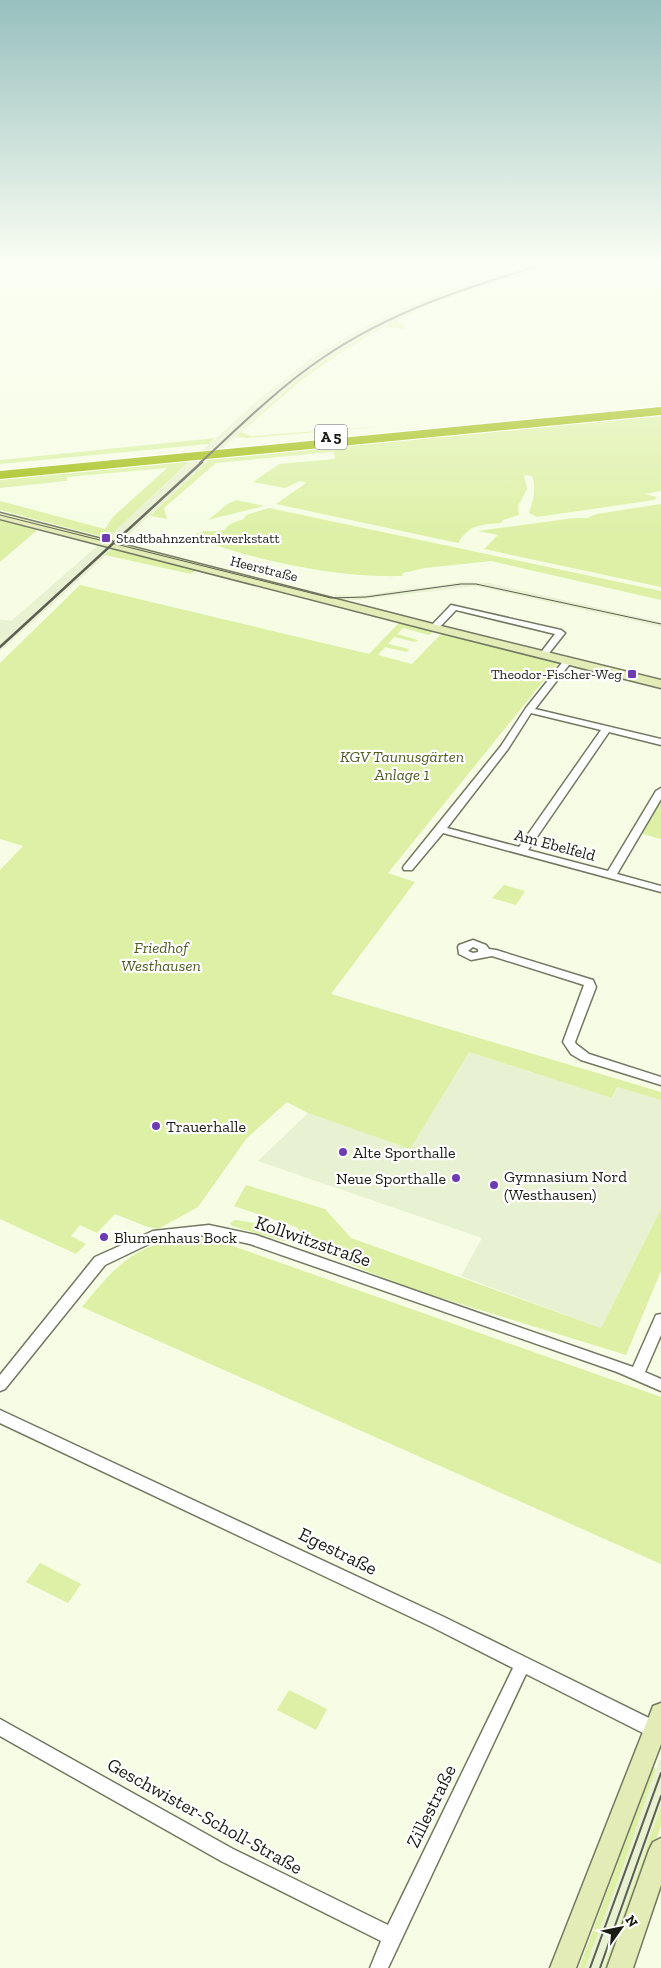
<svg xmlns="http://www.w3.org/2000/svg" width="661" height="1968" font-family="'Zilla Slab',serif">
	<style>
		.built { fill: #e8f1d1 }
		.green { fill: #ddf0a5 }
		.lines { fill: none; stroke-linecap: round; stroke-linejoin: round }
		.street-casing { stroke: #727862; stroke-width: 3 }
		.secondary-casing { stroke: #727862; stroke-width: 3 }
		.highway-casing { stroke: #fff; stroke-width: 2 }
		.street { fill: #fff; fill-rule: evenodd }
		.secondary { fill: #e3ebb6; fill-rule: evenodd }
		.highway { fill: #a1bd0d; fill-rule: evenodd }
		.tram-far1 { stroke: #5b5e50; stroke-width: 1 }
		.tram { stroke: #5b5e50; stroke-width: 2 }
		.rail-far1 { stroke: #5b5e50; stroke-width: 2 }
		.rail { stroke: #5b5e50; stroke-width: 2.5 }
		.poi-dot { fill: #6f3bb2; stroke: #fff; stroke-width: 2 }
		.labels { text-anchor: middle; dominant-baseline: central; stroke-width: 4.5; stroke-linejoin: round; paint-order: stroke }
		.far-poi-label { font-size: 14px; fill: #1b1d14; stroke: #fff; text-anchor: start }
		.far-street-label { font-size: 14px; fill: #1b1d14; stroke: #fff }
		.shield { fill: #fff; stroke: #5f615a; stroke-width: 1 }
		.shield-label { font-size: 15px; font-weight: bold; fill: #1b1d14 }
		.park-label { font-size: 16px; font-style: italic; fill: #505c22; stroke: #fff }
		.street-label { font-size: 16px; fill: #1b1d14; stroke: #fff }
		.poi-label { font-size: 16px; fill: #1b1d14; stroke: #fff; text-anchor: start }
		.near-street-label { font-size: 19px; fill: #1b1d14; stroke: #fff }
	</style>
	<rect width="100%" height="100%" fill="#f6fde4"/>
	<g class="built">
		<polygon points="532,264 553,264 455,295 404,316 357,340 316,366 277,398 120,543 156,552 154,554 118,545 0,651 0,619 11,621 103,541 0,514 11,514 105,539 259,399 321,351 366,326 409,306 456,287"/>
		<polygon points="462,582 488,583 661,622 661,627 475,586 356,600 332,600 335,595 356,596"/>
		<polygon points="468,1052 613,1098 617,1087 661,1100 661,1209 601,1328 461,1276 482,1238 258,1161 308,1113 410,1149"/>
		<polygon points="659,1760 661,1760 661,1806 604,1968 585,1968 624,1864"/>
	</g>
	<g class="green">
		<path d="M 553,264 L 563,264 C 506,278 448,295 395,322 L 403,324 L 405,329 L 384,327 L 343,351 L 304,378 L 241,432 L 251,436 L 387,426 L 248,438 L 235,437 C 262,413 288,386 318,365 C 389,315 471,288 553,264 Z"/>
		<path d="M 657,415 L 661,417 L 661,491 L 645,494 L 657,497 L 654,500 L 537,517 L 529,513 C 533,501 537,488 532,476 L 524,475 L 527,489 L 518,506 L 519,515 L 503,520 L 501,523 C 480,525 470,524 458,543 L 276,504 L 306,483 L 300,481 L 285,488 L 253,482 L 279,464 L 335,459 L 334,453 L 331,452 L 216,463 L 164,508 L 167,519 L 150,516 L 211,458 Z"/>
		<polygon points="215,438 209,444 0,464 0,460"/>
		<polygon points="191,460 107,538 0,510 0,501 105,529 113,517 167,468 67,477 67,481 65,481 0,488 0,479"/>
		<path d="M 236,500 L 264,506 L 207,520 C 218,514 224,504 236,500 Z"/>
		<polygon points="661,504 661,587 484,549 498,535 478,531 573,518 587,518 597,514"/>
		<path d="M 269,508 L 661,591 L 661,600 L 491,561 L 425,568 L 403,573 L 402,576 C 335,578 259,561 197,539 L 194,536 C 203,528 214,533 225,530 C 229,522 237,522 244,519 L 246,515 Z"/>
		<polygon points="0,520 37,530 0,562"/>
		<polygon points="113,548 198,569 191,574 105,555"/>
		<polygon points="80,585 369,654 399,623 433,632 429,635 403,628 397,634 418,640 415,642 394,637 388,644 409,649 407,652 385,647 378,655 412,664 441,634 558,663 388,873 415,882 331,994 661,1092 661,1100 617,1087 612,1098 469,1052 410,1149 308,1113 287,1102 247,1138 198,1207 158,1229 145,1226 115,1214 97,1233 80,1225 71,1236 86,1244 76,1254 0,1219 0,870 23,846 0,839 0,663"/>
		<polygon points="661,796 661,839 639,833"/>
		<polygon points="504,885 525,891 516,905 492,898"/>
		<polygon points="246,1185 325,1209 351,1238 601,1328 661,1209 661,1271 626,1355 406,1287 323,1253 296,1227 234,1206"/>
		<path d="M 235,1220 C 248,1221 282,1228 290,1238 L 289,1241 L 283,1241 L 232,1226 L 230,1223 Z"/>
		<path d="M 210,1238 L 661,1397 L 661,1564 L 82,1307 C 123,1256 142,1239 210,1238 Z"/>
		<polygon points="40,1563 81,1584 68,1603 26,1582"/>
		<polygon points="289,1690 327,1709 316,1730 277,1710"/>
		<polygon points="650,1766 656,1769 624,1864 585,1968 579,1968 639,1805"/>
		<polygon points="661,1806 661,1826 611,1968 604,1968"/>
	</g>
	<g class="lines">
		<defs>
			<g id="street">
				<polygon points="451,605 561,630 565,633 546,657 543,658 539,655 555,634 456,610 437,630 431,630 431,626"/>
				<path d="M 568,658 L 572,661 L 535,709 L 661,739 L 661,745 L 609,732 L 528,850 L 608,871 L 656,791 L 661,788 L 661,799 L 617,874 L 661,886 L 661,892 L 443,833 L 412,870 L 404,870 L 403,868 L 404,866 L 501,746 L 526,708 L 565,659 ZM 531,713 L 601,730 L 519,847 L 447,828 L 508,749 Z"/>
				<path d="M 473,940 L 486,945 L 489,949 L 496,950 L 593,980 L 596,987 L 575,1042 L 576,1044 L 589,1054 L 661,1077 L 661,1085 L 581,1060 L 571,1054 L 563,1042 L 584,985 L 492,956 L 471,960 L 459,954 L 458,947 L 459,945 ZM 473,947 L 478,949 L 478,952 L 473,953 L 468,951 Z"/>
				<polygon points="209,1225 256,1235 633,1367 656,1315 661,1314 661,1335 645,1372 661,1379 661,1391 617,1372 250,1244 209,1235 178,1237 155,1241 105,1265 5,1389 0,1391 0,1375 95,1257 153,1231"/>
				<polygon points="0,1410 444,1617 661,1724 661,1736 655,1738 649,1736 526,1674 388,1968 370,1968 381,1941 221,1861 0,1736 0,1719 233,1849 388,1925 513,1668 432,1627 0,1423"/>
			</g>
			<g id="secondary">
				<polygon points="0,513 437,625 661,680 661,688 430,630 0,519"/>
				<polygon points="661,1703 661,1744 576,1968 550,1968 650,1714 653,1706"/>
				<polygon points="661,1838 661,1885 633,1968 607,1968 649,1850 653,1842"/>
			</g>
			<polygon id="highway" points="661,407 661,415 0,479 0,471"/>
		</defs>
		<use href="#street" class="street-casing"/>
		<use href="#secondary" class="secondary-casing"/>
		<use href="#highway" class="highway-casing"/>
		<use href="#street" class="street"/>
		<use href="#secondary" class="secondary"/>
		<use href="#highway" class="highway"/>
		<polyline class="tram-far1" points="0,515 331,598 366,597 461,584 476,584 661,624"/>
		<g class="tram">
			<polyline points="590,1968 661,1773"/>
			<polyline points="600,1968 661,1796"/>
		</g>
		<path class="rail-far1" d="M 200,463 C 239,427 277,389 321,359 C 389,312 467,287 545,264"/>
		<polyline class="rail" points="0,647 202,462"/>
	</g>
	<linearGradient id="sky" x2="0" y2="1"><stop stop-color="#97c0be"/><stop offset="0.49" stop-color="#fbfef3"/><stop offset="1" stop-color="#fbfef3" stop-opacity="0"/></linearGradient>
	<rect width="661" height="539" fill="url(#sky)"/>
	<g class="poi-dot">
		<rect x="101" y="533" width="10" height="10" rx="2.5"/>
		<rect x="627" y="669" width="10" height="10" rx="2.5"/>
		<circle cx="156" cy="1126" r="5"/>
		<circle cx="343" cy="1152" r="5"/>
		<circle cx="456" cy="1178" r="5"/>
		<circle cx="494" cy="1185" r="5"/>
		<circle cx="104" cy="1237" r="5"/>
	</g>
	<g class="labels">
		<g class="far-poi-label">
			<text x="116" y="538">Stadtbahnzentralwerkstatt</text>
			<text x="622" y="674" text-anchor="end">Theodor-Fischer-Weg</text>
		</g>
		<g class="far-street-label">
			<text transform="translate(264 569) rotate(14)">Heerstraße</text>
		</g>
		<rect class="shield" x="315" y="424.5" width="32" height="25" rx="4"/>
		<g class="shield-label">
			<text x="331" y="437">A 5</text>
		</g>
		<g class="park-label">
			<text x="402" y="756">KGV Taunusgärten<tspan x="402" dy="18">Anlage 1</tspan></text>
			<text x="161" y="947">Friedhof<tspan x="161" dy="18">Westhausen</tspan></text>
		</g>
		<g class="street-label">
			<text transform="translate(555 845) rotate(15)">Am Ebelfeld</text>
		</g>
		<g class="poi-label">
			<text x="166" y="1126">Trauerhalle</text>
			<text x="353" y="1152">Alte Sporthalle</text>
			<text x="504" y="1176">Gymnasium Nord<tspan x="504" dy="18">(Westhausen)</tspan></text>
			<text x="446" y="1178" text-anchor="end">Neue Sporthalle</text>
			<text x="114" y="1237">Blumenhaus Bock</text>
		</g>
		<g class="near-street-label">
			<text transform="translate(313 1241) rotate(19)">Kollwitzstraße</text>
			<text transform="translate(338 1551) rotate(26)">Egestraße</text>
			<text transform="translate(431 1806) rotate(-64)">Zillestraße</text>
			<text transform="translate(205 1816) rotate(29)">Geschwister-Scholl-Straße</text>
		</g>
	</g>
	<g transform="translate(621 1928) rotate(57)" stroke="#ffffff" stroke-width="4" paint-order="stroke">
	<path d="M0-4L9 19L0 12L-9 19Z" fill="#1b1d14"/>
	<text y="-8" font-size="14" font-weight="bold" text-anchor="middle" fill="#1b1d14">N</text>
	</g>
</svg>
